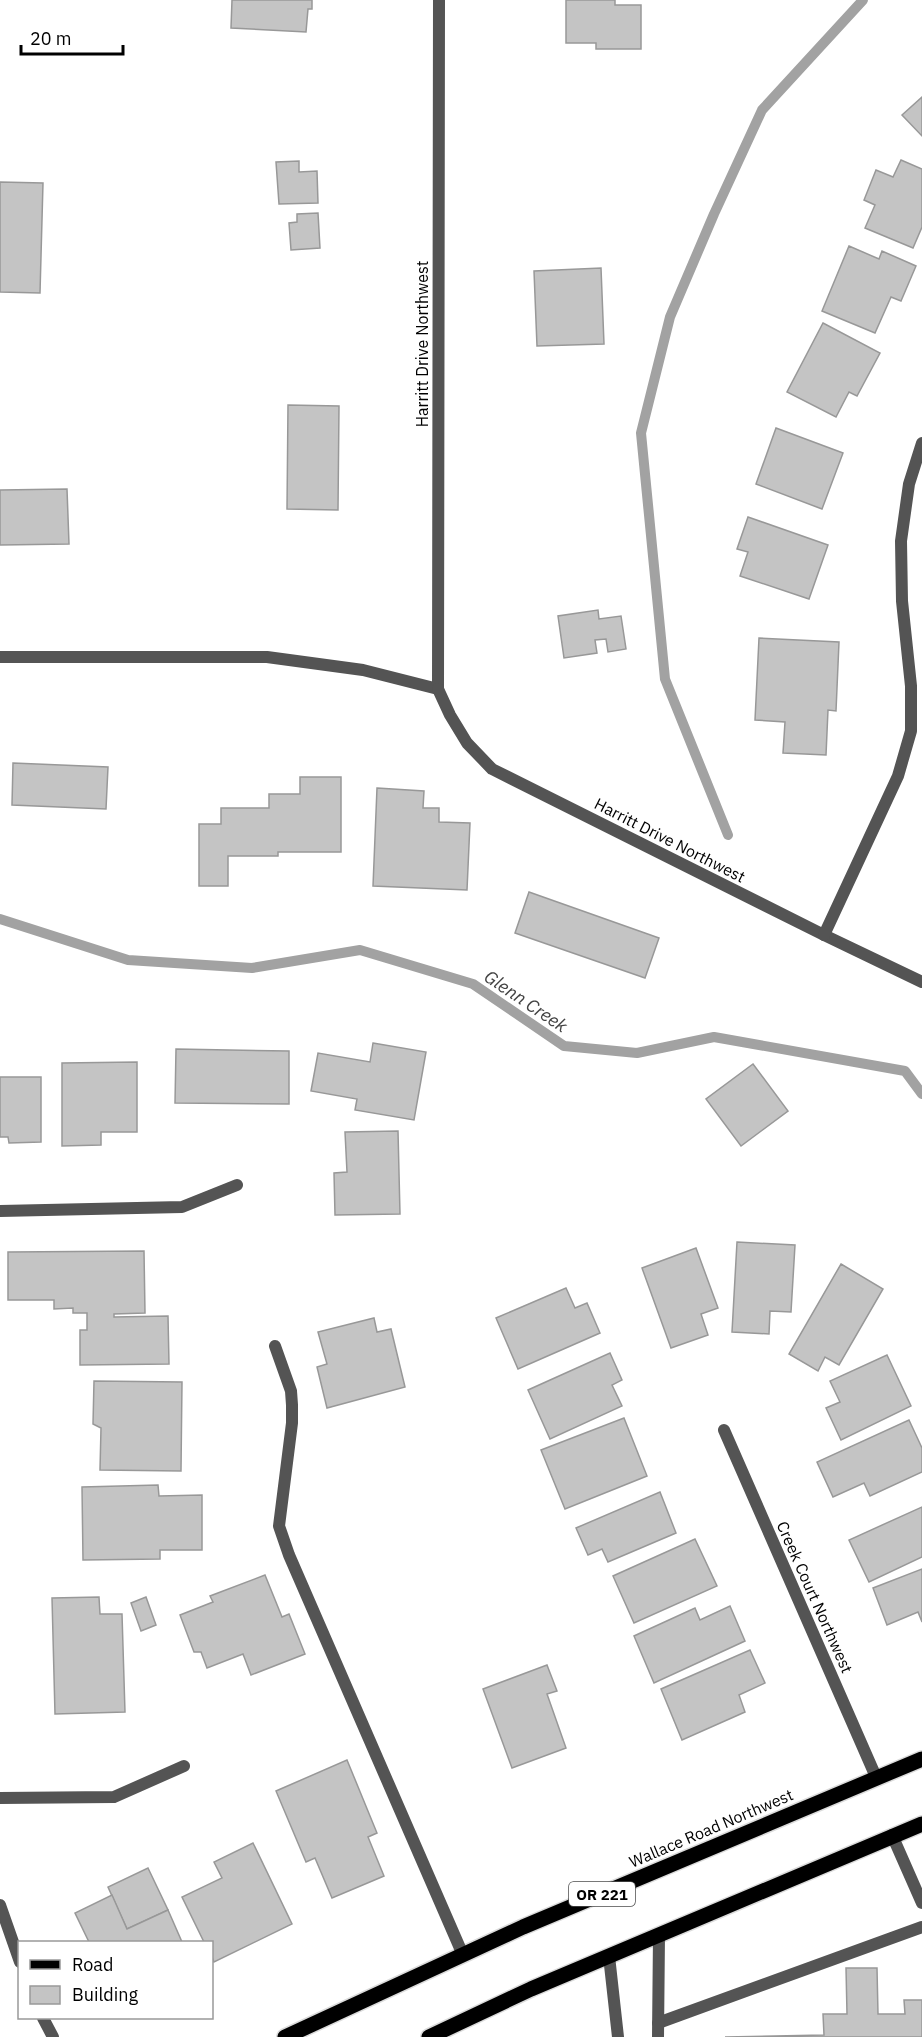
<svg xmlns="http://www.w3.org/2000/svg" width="922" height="2037" font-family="'IBM Plex Sans',sans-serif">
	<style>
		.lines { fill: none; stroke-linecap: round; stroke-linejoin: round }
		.stream { stroke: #a2a2a2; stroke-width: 10 }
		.building { fill: #c4c4c4; stroke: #989898; stroke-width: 1.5 }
		.primary-casing { stroke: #dbdbdb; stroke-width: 18 }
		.lane { stroke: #545454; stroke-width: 12 }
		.street { stroke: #545454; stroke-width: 12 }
		.primary { stroke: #000; stroke-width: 15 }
		.labels { text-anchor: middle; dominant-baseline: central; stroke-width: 5; stroke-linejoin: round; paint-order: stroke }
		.shield { fill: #fff; stroke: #4c4c4c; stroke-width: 1.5 }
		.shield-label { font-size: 15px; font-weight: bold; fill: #000 }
		.street-label { font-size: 16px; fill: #000; stroke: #fff }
		.water-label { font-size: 18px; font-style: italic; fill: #434343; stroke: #fff }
	</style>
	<rect width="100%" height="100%" fill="#fff"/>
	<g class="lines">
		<g class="stream">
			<polyline points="728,835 665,679 641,433 670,317 714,214 762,110 863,0"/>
			<polyline points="0,919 128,960 252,968 360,950 473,984 564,1046 637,1053 714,1037 905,1071 922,1094"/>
		</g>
	</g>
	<g class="building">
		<polygon points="232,0 312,0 312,9 308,9 306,32 231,28"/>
		<polygon points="566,0 615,0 615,5 641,5 641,49 596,49 596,43 566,43"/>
		<polygon points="922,97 922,136 902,115"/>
		<polygon points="901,160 922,169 922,227 913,248 865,228 875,205 864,200 876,170 893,177"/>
		<polygon points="299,161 299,172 317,171 318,203 279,204 276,162"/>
		<polygon points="0,182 43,183 40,293 0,292"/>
		<polygon points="318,213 320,248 291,250 289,223 297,222 297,214"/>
		<polygon points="849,246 879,259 882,251 916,266 901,301 891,297 875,333 822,311"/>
		<polygon points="601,268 604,344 537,346 534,271"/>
		<polygon points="823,323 880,353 857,396 849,392 836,417 787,392"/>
		<polygon points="288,405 339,406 338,510 287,509"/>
		<polygon points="776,428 843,453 822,509 756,484"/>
		<polygon points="67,489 69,544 0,545 0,490"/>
		<polygon points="748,517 828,545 809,599 740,576 748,552 737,549"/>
		<polygon points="598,610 599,619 621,616 626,649 608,652 606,639 595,640 597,653 564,658 558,616"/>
		<polygon points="759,638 839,642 836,711 828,710 826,755 783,753 785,722 755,720"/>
		<polygon points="13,763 108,767 106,809 12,805"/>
		<polygon points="300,777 341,777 341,852 278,852 278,856 228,856 228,886 199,886 199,824 221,824 221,808 269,808 269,794 300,794"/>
		<polygon points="377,788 424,791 423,808 439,808 439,822 470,823 467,890 373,886"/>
		<polygon points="529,892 659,938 645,978 515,933"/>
		<polygon points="373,1043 426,1052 414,1120 355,1110 357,1099 311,1091 318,1053 370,1062"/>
		<polygon points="176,1049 289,1051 289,1104 175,1103"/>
		<polygon points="137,1062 137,1132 101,1132 101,1145 62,1146 62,1063"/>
		<polygon points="753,1064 788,1111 741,1146 706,1099"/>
		<polygon points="0,1077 41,1077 41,1142 9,1143 8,1137 0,1137"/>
		<polygon points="398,1131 400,1214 335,1215 334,1173 347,1172 345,1132"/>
		<polygon points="737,1242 795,1245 791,1312 770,1311 769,1334 732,1332"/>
		<polygon points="696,1248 718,1308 701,1314 708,1335 671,1348 642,1268"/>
		<polygon points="144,1251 145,1313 114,1314 114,1317 168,1316 169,1364 80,1365 80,1330 87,1330 87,1313 73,1313 73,1308 54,1309 54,1300 8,1300 8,1252"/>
		<polygon points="841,1264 883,1289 839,1365 825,1357 818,1371 789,1354"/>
		<polygon points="566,1288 575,1308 587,1303 600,1333 518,1369 496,1318"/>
		<polygon points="374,1318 377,1332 391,1329 405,1387 327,1408 317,1367 327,1364 318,1332"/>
		<polygon points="610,1353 622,1380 612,1385 622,1406 550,1439 528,1390"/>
		<polygon points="887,1355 911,1406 841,1440 826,1408 840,1402 830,1381"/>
		<polygon points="94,1381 182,1382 181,1471 100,1470 101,1428 93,1424"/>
		<polygon points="624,1418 647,1476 565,1509 541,1450"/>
		<polygon points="909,1420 922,1448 922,1472 870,1496 864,1483 833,1497 817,1462"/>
		<polygon points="158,1485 159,1496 202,1495 202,1550 160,1550 160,1559 83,1560 82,1487"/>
		<polygon points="660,1492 676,1533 608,1562 602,1549 588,1555 576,1528"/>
		<polygon points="922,1507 922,1557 869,1582 849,1540"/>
		<polygon points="695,1539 717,1586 634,1623 613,1576"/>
		<polygon points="922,1569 922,1622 918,1612 887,1625 873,1588"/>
		<polygon points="265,1575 282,1617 289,1614 305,1654 251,1675 243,1654 207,1668 201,1652 194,1652 180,1615 213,1602 210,1596"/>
		<polygon points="99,1597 100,1614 122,1614 125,1712 55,1714 52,1598"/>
		<polygon points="146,1597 156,1625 141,1631 131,1603"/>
		<polygon points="730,1606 745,1641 654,1683 634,1636 695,1608 700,1620"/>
		<polygon points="750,1650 765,1683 739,1695 745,1712 682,1740 661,1689"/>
		<polygon points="547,1665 557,1691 547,1694 566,1748 512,1768 483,1689"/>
		<polygon points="347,1760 377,1833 368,1837 384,1876 332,1898 315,1858 306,1862 276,1791"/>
		<polygon points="253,1843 292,1924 214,1962 212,1957 212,1942 204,1942 182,1897 222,1878 214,1862"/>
		<polygon points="148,1868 168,1910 127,1929 108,1887"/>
		<polygon points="112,1895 127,1929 168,1910 182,1942 89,1942 75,1913"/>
		<polygon points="846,1968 877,1968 878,2014 905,2014 904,2000 922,2000 922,2037 725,2037 824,2035 823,2014 847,2014"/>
	</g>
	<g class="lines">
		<defs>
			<g id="primary">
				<polyline points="285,2037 523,1927 922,1759"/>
				<polyline points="429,2037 531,1989 922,1824"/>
			</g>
		</defs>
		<use href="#primary" class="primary-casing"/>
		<g class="lane">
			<polyline points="275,1346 291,1391 292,1405 292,1423 279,1526 289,1555 463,1955"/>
			<polyline points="892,1835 922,1903"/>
			<polyline points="609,1956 618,2037"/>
			<polyline points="658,2023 922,1927"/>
			<polyline points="658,2037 659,1935"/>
		</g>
		<g class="street">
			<polyline points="0,657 267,657 363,670 438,689 439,0"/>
			<polyline points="438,689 450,715 467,743 492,769 824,935 922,982"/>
			<polyline points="824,935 898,776 911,731 911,686 902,601 901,541 909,484 922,443"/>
			<polyline points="0,1211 182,1207 237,1185"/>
			<polyline points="724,1430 876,1777"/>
			<polyline points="0,1798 114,1797 184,1766"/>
			<polyline points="0,1905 20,1962"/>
			<polyline points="43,2018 53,2037"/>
		</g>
		<use href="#primary" class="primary"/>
	</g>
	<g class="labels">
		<rect class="shield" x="569" y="1882" width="66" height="24" rx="4.5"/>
		<g class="shield-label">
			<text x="602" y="1894">OR 221</text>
		</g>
		<g class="street-label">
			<text transform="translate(422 344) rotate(-90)">Harritt Drive Northwest</text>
			<text transform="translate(670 840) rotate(27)">Harritt Drive Northwest</text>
			<text transform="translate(815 1597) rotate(66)">Creek Court Northwest</text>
			<text transform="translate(711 1828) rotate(-23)">Wallace Road Northwest</text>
		</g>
		<g class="water-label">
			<text transform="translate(526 1001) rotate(34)">Glenn Creek</text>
		</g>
	</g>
	<rect x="18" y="1941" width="195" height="78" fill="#ffffff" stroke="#999999" stroke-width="1.5"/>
	<rect x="30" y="1960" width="30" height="9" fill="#000000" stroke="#999999" stroke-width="1.5"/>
	<text x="72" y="1971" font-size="18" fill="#000000">Road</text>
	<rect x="30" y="1986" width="30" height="18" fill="#c4c4c4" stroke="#999999" stroke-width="1.5"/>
	<text x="72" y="2001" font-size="18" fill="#000000">Building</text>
	<path d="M21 45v9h102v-9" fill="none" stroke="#000000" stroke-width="3"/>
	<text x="30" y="45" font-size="18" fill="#000000" stroke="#ffffff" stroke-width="4.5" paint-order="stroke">20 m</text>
</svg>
